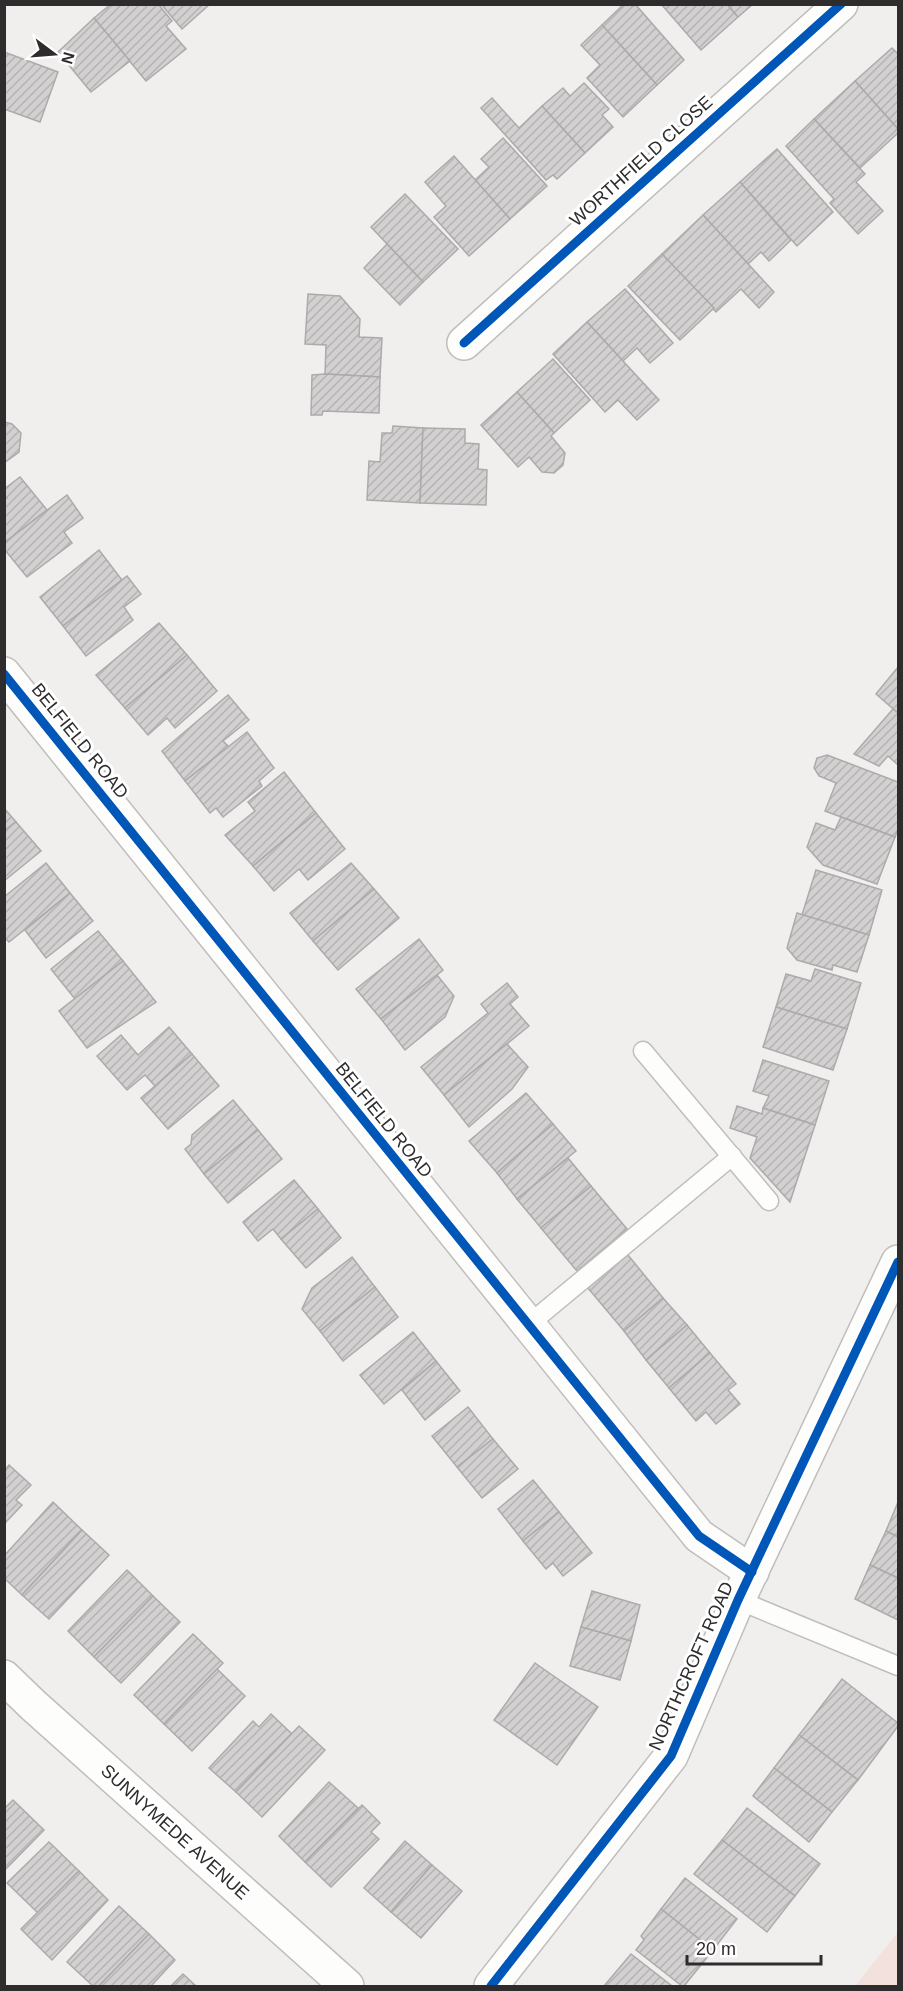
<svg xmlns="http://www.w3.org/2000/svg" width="903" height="1991" font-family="Arial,sans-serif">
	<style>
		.garden { fill: #f2e1dd }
		.building { fill: url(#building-hatch); stroke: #acabaa; stroke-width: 1.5 }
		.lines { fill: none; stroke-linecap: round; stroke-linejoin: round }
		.lane-casing { stroke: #c0bebd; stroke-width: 21 }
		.street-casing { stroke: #c0bebd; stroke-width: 36 }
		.lane { stroke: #fdfdfc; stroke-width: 18 }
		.street { stroke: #fdfdfc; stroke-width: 33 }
		.cycleway-casing { stroke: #fff; stroke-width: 13 }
		.cycleway { stroke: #0057b8; stroke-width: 9 }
		.labels { text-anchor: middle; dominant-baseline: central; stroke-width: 6; stroke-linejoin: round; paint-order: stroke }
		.street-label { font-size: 18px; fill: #2e2c2c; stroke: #fff }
	</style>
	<defs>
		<pattern id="building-hatch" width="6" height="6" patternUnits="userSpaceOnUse" patternTransform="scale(1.5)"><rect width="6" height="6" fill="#d2d0d0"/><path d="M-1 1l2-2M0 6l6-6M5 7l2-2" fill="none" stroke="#b5b3b3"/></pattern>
	</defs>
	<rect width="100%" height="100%" fill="#f1efee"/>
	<polygon class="garden" points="898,1932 898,1986 855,1986"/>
	<g class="building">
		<polygon points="111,4 158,4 172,21 166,26 186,49 146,81 94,18"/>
		<polygon points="161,4 210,4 182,29"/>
		<polygon points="624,4 635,4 684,60 657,85 602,25"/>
		<polygon points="661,4 727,4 738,17 701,50"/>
		<polygon points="727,4 753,4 738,17"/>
		<polygon points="94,18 130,61 91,92 58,52"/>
		<polygon points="602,25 657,85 623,117 587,78 600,65 581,45"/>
		<polygon points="892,48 898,54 898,129 855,81"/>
		<polygon points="4,52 58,72 40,122 4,109"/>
		<polygon points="855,81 898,129 898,133 860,168 814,119"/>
		<polygon points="584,83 609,109 602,115 613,127 585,153 542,106 563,88 570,96"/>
		<polygon points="492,98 519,128 542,106 585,153 557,179 553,175 546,180 481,108"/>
		<polygon points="814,119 865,174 856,182 883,211 858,234 830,203 834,199 786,146"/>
		<polygon points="503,138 547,186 510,219 475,180 489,167 481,159"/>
		<polygon points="777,149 833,212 797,246 740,182"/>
		<polygon points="454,156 510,219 469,256 434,217 446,206 425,182"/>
		<polygon points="740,182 791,240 769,261 761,252 748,264 703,215"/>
		<polygon points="405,194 458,249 423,282 371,227"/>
		<polygon points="703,215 774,292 759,308 741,289 716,312 662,254"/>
		<polygon points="387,244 423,282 400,305 364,268"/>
		<polygon points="662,254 714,308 680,340 628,286"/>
		<polygon points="625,289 673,343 650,363 637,348 623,361 587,322"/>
		<polygon points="308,294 340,296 360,319 359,337 382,338 380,377 325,374 326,345 305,344"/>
		<polygon points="587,322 659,400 637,420 618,400 605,412 553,354"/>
		<polygon points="553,359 590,400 554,433 517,392"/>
		<polygon points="325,374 380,377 379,413 323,411 322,415 311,415 312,375"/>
		<polygon points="517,392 554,433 551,436 565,453 563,465 554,473 542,472 529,457 518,467 481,425"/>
		<polygon points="4,422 12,424 21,433 19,452 4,463"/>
		<polygon points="393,426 423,428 420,503 367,500 369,461 380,462 382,433 392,433"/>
		<polygon points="423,428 465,429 465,443 479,444 478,469 487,470 486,505 420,503"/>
		<polygon points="20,477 47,510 4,543 4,500 7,498 4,495 4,489"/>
		<polygon points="67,495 83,518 64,532 72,543 27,577 4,549 4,543"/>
		<polygon points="99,550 122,580 63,626 40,597"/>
		<polygon points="127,576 141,594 124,607 133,620 86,656 63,626"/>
		<polygon points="159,623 187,655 125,708 96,675"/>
		<polygon points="187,655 217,691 175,728 167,718 148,735 125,708"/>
		<polygon points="898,667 898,713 876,694"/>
		<polygon points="228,695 249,720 223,741 229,747 185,781 162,751"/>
		<polygon points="893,709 898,713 898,765 888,756 879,766 854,754"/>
		<polygon points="247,732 274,768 259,781 262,786 223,817 216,808 210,813 185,781"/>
		<polygon points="827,755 898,782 898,829 895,837 825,811 836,783 819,776 814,768 817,758"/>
		<polygon points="284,772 316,813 253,866 225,835 255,811 248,802"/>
		<polygon points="4,808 16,822 4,831"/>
		<polygon points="316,813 345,849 308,880 299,869 274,891 253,866"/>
		<polygon points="841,817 895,837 877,884 823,865 807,847 816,823 835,830"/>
		<polygon points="16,822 41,851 4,881 4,831"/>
		<polygon points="46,863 70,893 9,942 4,937 4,897"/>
		<polygon points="351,863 374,889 313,941 290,913"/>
		<polygon points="816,870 882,890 869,935 802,915"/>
		<polygon points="374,889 399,918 338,970 313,941"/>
		<polygon points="70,893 93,921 46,958 25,930"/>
		<polygon points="797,913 869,935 857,972 833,965 832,970 797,960 787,948"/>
		<polygon points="98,931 123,961 75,999 51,969"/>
		<polygon points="419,939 443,970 381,1019 356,989"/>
		<polygon points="123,961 156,1002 87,1048 59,1011"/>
		<polygon points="815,969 861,983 847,1029 776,1007 786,974 811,981"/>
		<polygon points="437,975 454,996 445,1017 405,1050 381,1019"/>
		<polygon points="507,983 518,997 510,1004 529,1026 444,1095 421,1067 488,1013 481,1004"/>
		<polygon points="776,1007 847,1029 833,1070 763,1047"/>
		<polygon points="169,1027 192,1054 155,1086 145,1075 127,1090 97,1056 121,1035 138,1055"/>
		<polygon points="507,1044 528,1067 512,1089 469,1127 444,1095"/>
		<polygon points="192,1054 219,1086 168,1129 141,1098"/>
		<polygon points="763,1060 829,1081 815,1125 763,1108 769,1096 753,1091"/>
		<polygon points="526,1093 553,1124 497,1173 469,1141"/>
		<polygon points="233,1100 258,1130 204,1174 185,1149 191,1144 192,1135"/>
		<polygon points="737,1106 762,1114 763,1108 815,1125 790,1202 750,1158 757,1137 730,1128"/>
		<polygon points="553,1124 576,1151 517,1199 497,1173"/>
		<polygon points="258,1130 282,1159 228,1203 204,1174"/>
		<polygon points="568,1158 591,1186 541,1228 517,1199"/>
		<polygon points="294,1180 318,1209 281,1239 273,1229 258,1241 243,1222"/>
		<polygon points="591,1186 627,1229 577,1271 541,1228"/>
		<polygon points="318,1209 341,1238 306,1268 281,1239"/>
		<polygon points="628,1255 663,1298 624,1331 588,1288"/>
		<polygon points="352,1257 375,1287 320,1331 302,1309 312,1288"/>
		<polygon points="375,1287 398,1317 343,1361 320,1331"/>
		<polygon points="663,1298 687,1325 646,1360 624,1331"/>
		<polygon points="687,1325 710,1353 669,1388 646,1360"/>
		<polygon points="413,1332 436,1361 384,1404 360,1375"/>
		<polygon points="710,1353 736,1384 728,1390 740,1404 716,1424 706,1412 696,1421 669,1388"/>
		<polygon points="436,1361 460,1391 425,1420 402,1390"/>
		<polygon points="468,1407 493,1439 457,1467 432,1436"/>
		<polygon points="493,1439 518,1469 482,1498 457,1467"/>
		<polygon points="9,1465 31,1485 16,1500 22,1505 4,1524 4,1471"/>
		<polygon points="533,1480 559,1512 523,1541 498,1509"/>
		<polygon points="53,1502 82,1530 22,1595 4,1578 4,1556"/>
		<polygon points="898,1502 898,1537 886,1531"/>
		<polygon points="559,1512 592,1553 563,1576 553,1563 546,1569 523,1541"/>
		<polygon points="82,1530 109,1555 49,1619 22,1595"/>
		<polygon points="886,1531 898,1537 898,1578 870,1565"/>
		<polygon points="870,1565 898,1578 898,1620 855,1599"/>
		<polygon points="127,1570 153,1596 94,1657 68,1631"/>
		<polygon points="592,1591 640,1605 631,1641 581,1627"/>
		<polygon points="153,1596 180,1622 121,1683 94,1657"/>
		<polygon points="581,1627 631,1641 620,1680 570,1666"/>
		<polygon points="193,1634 223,1663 164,1724 134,1695"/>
		<polygon points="535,1663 598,1707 557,1765 494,1720"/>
		<polygon points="217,1669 245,1696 192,1751 164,1724"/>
		<polygon points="842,1679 898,1723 898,1726 858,1780 799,1735"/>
		<polygon points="271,1714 292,1734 236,1792 209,1768 253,1721 259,1727"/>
		<polygon points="299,1726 325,1750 262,1817 236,1792"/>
		<polygon points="799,1735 858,1780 832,1812 774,1768"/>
		<polygon points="774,1768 832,1812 809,1842 753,1796"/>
		<polygon points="329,1782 358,1808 305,1862 279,1836"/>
		<polygon points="13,1800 44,1830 4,1871 4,1809"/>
		<polygon points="362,1805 380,1823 371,1832 379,1839 331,1887 305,1862"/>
		<polygon points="747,1808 820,1864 795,1896 722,1840"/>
		<polygon points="722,1840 795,1896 767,1932 694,1874"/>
		<polygon points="405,1841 432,1865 391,1912 364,1888"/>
		<polygon points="49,1842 79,1871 38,1913 7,1883"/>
		<polygon points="432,1865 462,1891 421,1938 391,1912"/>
		<polygon points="79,1871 108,1900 52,1960 21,1929"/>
		<polygon points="685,1878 737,1919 713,1950 661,1909"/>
		<polygon points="119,1906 149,1934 99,1986 93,1986 67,1962"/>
		<polygon points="661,1909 713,1950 684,1986 682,1986 636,1950 644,1940 641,1936"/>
		<polygon points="149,1934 175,1960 151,1986 99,1986"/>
		<polygon points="631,1954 672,1986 604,1986"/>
		<polygon points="183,1974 196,1986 171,1986"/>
	</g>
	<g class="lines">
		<defs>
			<g id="lane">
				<polyline points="643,1051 769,1201"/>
				<polyline points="528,1325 732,1156"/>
				<polyline points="738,1600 898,1666"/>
			</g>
			<g id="street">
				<polyline points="464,343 841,4"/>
				<polyline points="4,674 699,1536 752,1572"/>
				<polyline points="4,1677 33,1705 347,1986"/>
				<polyline points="491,1986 671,1756 738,1600 898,1262"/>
			</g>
		</defs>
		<use href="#lane" class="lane-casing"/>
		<use href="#street" class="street-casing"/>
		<use href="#lane" class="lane"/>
		<use href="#street" class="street"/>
		<defs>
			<g id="cycleway">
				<polyline points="464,343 841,4"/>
				<polyline points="4,674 699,1536 752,1572"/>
				<polyline points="491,1986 671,1756 738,1600 898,1262"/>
			</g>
		</defs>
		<use href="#cycleway" class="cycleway-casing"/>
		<use href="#cycleway" class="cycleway"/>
	</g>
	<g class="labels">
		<g class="street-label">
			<text transform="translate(641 161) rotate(-42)">WORTHFIELD CLOSE</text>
			<text transform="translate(80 741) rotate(51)">BELFIELD ROAD</text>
			<text transform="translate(384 1120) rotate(51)">BELFIELD ROAD</text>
			<text transform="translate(691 1666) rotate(-66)">NORTHCROFT ROAD</text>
			<text transform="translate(175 1832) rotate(42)">SUNNYMEDE AVENUE</text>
		</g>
	</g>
	<rect width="903" height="1991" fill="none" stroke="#2e2c2c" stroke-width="12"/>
	<g transform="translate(54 54) rotate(106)" stroke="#ffffff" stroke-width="4.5" paint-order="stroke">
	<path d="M0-4.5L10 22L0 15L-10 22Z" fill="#2e2c2c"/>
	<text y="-9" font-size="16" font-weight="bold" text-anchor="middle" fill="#2e2c2c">N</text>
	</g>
	<path d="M687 1955v9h134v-9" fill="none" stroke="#2e2c2c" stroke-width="3"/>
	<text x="696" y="1955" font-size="18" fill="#2e2c2c" stroke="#ffffff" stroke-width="4.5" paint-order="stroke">20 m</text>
</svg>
